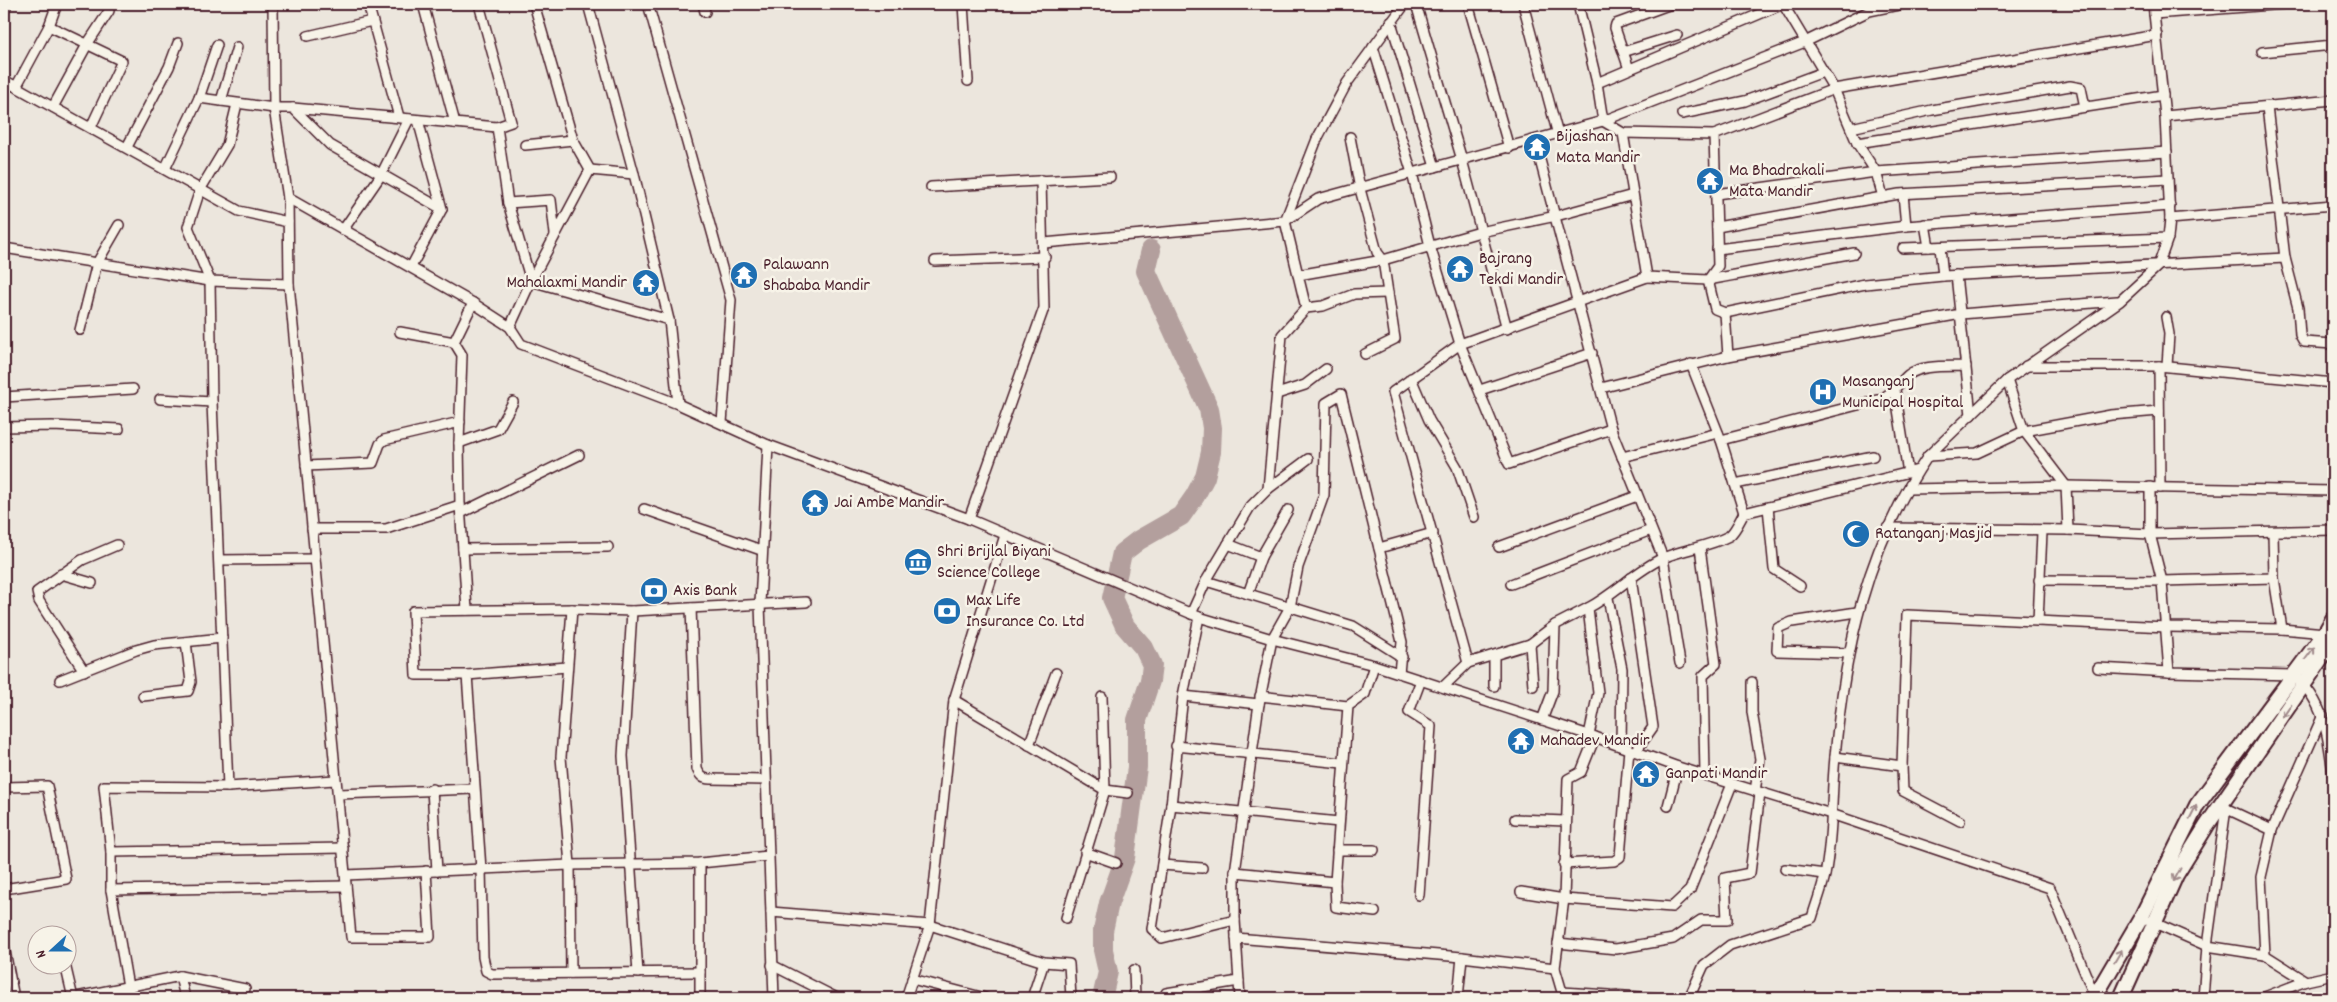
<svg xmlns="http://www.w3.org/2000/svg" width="2337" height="1002" font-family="Dekko,sans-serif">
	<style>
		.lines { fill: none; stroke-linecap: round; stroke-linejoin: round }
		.river { stroke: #b39f9d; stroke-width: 20 }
		.street-casing { stroke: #4a1f2b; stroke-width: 12 }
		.primary-casing { stroke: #4a1f2b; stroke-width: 18 }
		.street { stroke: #f7f3e8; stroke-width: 9 }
		.primary { stroke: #f7f3e8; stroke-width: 14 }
		.oneway { stroke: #a0898a }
		.labels { text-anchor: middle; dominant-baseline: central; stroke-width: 5; stroke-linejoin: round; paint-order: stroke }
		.poi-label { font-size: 18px; fill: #4a1f2b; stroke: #f7f3e8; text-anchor: start }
	</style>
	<rect width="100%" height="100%" fill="#ece6dd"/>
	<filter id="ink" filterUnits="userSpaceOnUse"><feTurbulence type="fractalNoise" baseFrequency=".02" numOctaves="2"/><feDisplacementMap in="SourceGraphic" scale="10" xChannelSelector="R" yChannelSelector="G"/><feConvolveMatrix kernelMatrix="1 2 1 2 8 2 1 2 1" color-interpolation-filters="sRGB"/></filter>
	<g filter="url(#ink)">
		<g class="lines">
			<polyline class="river" points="1102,998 1108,972 1103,950 1103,931 1109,903 1125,858 1137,767 1137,720 1150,681 1152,665 1144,648 1125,626 1112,598 1122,553 1139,540 1181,516 1195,496 1205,477 1211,452 1212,428 1209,409 1146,271 1151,250"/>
			<defs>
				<g id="street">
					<polyline points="273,4 274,108 288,198 289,284 351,937 430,937 426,871"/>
					<polyline points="368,4 399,117"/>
					<polyline points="423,4 455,123"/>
					<polyline points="479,4 511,122 497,127"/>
					<polyline points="588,4 634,174 669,320 678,404"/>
					<polyline points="648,4 731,300 722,423"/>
					<polyline points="703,4 705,12"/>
					<polyline points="963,4 968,81"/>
					<polyline points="1416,4 1462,160 1507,329"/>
					<polyline points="1468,4 1509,148"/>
					<polyline points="1523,4 1558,135"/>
					<polyline points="1578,4 1597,83 1603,121 1623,133 1714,135 1834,89 2157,35"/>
					<polyline points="1783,4 1834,89 1857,143 1876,172 1883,197"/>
					<polyline points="4,10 7,4"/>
					<polyline points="2154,14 2284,4"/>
					<polyline points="1391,22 1435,167"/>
					<polyline points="49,26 122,61 91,127"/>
					<polyline points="308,36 372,21"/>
					<polyline points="1373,47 1412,173 1430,246 1460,344 1509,464 1611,429"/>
					<polyline points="1623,52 1677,35"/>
					<polyline points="2262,52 2333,45"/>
					<polyline points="1629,69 1615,28 1616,24 1671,4"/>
					<polyline points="4,80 239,211 288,222"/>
					<polyline points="1597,83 1783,4"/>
					<polyline points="16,87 49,26 57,4"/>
					<polyline points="199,98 274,108 293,108 497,127 508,203 531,281 669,320"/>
					<polyline points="221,101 237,47"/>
					<polyline points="53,107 88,43 109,11 108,4"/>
					<polyline points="2267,107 2285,258 2298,308 2300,335 2304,342 2333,344"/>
					<polyline points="293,108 330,145 442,209 411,267"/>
					<polyline points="1682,114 1745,101 1823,72"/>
					<polyline points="2165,116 2333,100"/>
					<polyline points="418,120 442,209"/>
					<polyline points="1851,128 1932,110 2070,86 2081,88 2085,107"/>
					<polyline points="1714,135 1718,266 1708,280 1715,309 1725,313 1728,356"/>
					<polyline points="1350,137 1360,189 1377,252 1383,260 1395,339 1365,354"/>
					<polyline points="1535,141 1611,429 1663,558 1680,663"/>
					<polyline points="1857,143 2163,95"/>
					<polyline points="525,145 573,140"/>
					<polyline points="127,147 169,67 178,43"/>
					<polyline points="165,169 199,98 217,45"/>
					<polyline points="590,170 634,174"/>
					<polyline points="931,187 1110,177"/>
					<polyline points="1716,194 1876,172 2167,152"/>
					<polyline points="1903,194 1906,226"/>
					<polyline points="288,198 473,303 510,327 521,344 678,404 768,445 969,519 1199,617 1272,639 1374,665 1595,737 1678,767 1831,814 2050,888 2095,997"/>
					<polyline points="508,203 551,200 555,234"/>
					<polyline points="2170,219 2333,205"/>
					<polyline points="1925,224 1929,247"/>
					<polyline points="1717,227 1899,194 2168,179"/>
					<polyline points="343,230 381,175 409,119"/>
					<polyline points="1044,243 1285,221 1318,199 1603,121 1805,42 1869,11 1903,4"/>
					<polyline points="1940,247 1943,276"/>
					<polyline points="4,248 210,281 289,284"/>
					<polyline points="1903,248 2168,238"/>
					<polyline points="1717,249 1906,226 2170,206"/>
					<polyline points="935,261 1045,257"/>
					<polyline points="1298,275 1383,260 1480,232 1556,216 1633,195"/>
					<polyline points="1956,275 1971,415"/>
					<polyline points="1647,277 1708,280 1854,253"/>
					<polyline points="1306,308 1323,306 1354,294 1388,293"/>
					<polyline points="1725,313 1865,284 1943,276 2285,258"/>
					<polyline points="2166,317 2169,334 2167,366"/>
					<polyline points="510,327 531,281 590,170 573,140 534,4"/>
					<polyline points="80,330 97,263 119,225"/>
					<polyline points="400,332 454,342 473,303"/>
					<polyline points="454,342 462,355 459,443 460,505 467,610"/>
					<polyline points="1691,364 1721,440 1744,513"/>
					<polyline points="2026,366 2159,366 2333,383"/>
					<polyline points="2159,366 2160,488"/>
					<polyline points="1411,378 1429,420 1457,467 1474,517"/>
					<polyline points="2007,380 2024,431 2066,486 2068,530"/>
					<polyline points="1601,388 1728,356 1961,314 2117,301"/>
					<polyline points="1480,390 1592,353"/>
					<polyline points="1895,390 1908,473"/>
					<polyline points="1277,394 1305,385 1326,369"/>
					<polyline points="4,397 133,389"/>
					<polyline points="160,399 212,402"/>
					<polyline points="4,427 52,426 119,429"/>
					<path d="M 1721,440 L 1881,399 C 1893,393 1898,384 1908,375 C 1922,364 1949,367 1966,366"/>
					<polyline points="459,443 498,429 513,402"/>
					<polyline points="768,445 760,604 774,998"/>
					<polyline points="1928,456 1977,453 2024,431 2111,415 2159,411"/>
					<polyline points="1622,457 1718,433"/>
					<polyline points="306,466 373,463 380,444 384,440 460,422"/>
					<polyline points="1735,484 1873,456"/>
					<polyline points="2150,487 2150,534 2162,581 2169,672"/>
					<polyline points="1268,489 1308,459"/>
					<polyline points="1909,489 2066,486 2333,491"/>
					<polyline points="1768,507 1774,569 1800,586"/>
					<polyline points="644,509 761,550"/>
					<polyline points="461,513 579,455"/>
					<polyline points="969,519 1044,308 1041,180"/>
					<polyline points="1887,528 2068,530 2150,534 2333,530"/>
					<polyline points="312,529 386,529 460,505"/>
					<polyline points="2273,533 2274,578 2282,629"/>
					<polyline points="1228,544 1261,557"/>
					<polyline points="1499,547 1637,496"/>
					<polyline points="1379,548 1433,533"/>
					<polyline points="1700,548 1716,664 1703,676 1705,775"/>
					<polyline points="463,549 608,547"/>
					<polyline points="219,560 315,559"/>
					<polyline points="61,574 92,583"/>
					<polyline points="1631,578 1653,727 1636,751"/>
					<polyline points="2039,580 2162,581 2274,578"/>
					<polyline points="1206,581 1353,626 1402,657"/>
					<polyline points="1511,584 1651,530"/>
					<polyline points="1248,594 1261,557 1288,510"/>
					<polyline points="1608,598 1622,669 1621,746"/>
					<path d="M 691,608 L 697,769 C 700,776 703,779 710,779 L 765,780"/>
					<polyline points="632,611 623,756 638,973"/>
					<polyline points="1191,614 1206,581 1250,507 1268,489 1282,335 1306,308 1285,221 1317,139 1347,83 1405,4"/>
					<polyline points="1199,617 1183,696 1171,805 1152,929 1162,938 1235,920"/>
					<polyline points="2038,621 2042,532"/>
					<polyline points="1530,644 1533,686"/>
					<polyline points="1848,653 1777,651 1778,628 1792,622 1857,612"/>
					<polyline points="1468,663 1393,392 1460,344 1647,277 1623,133"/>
					<polyline points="1374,665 1365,694 1348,706 1335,882 1336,907 1375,912"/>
					<polyline points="567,667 467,675 416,675 413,611 572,609 632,611 806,602"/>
					<path d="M 2098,668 L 2169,672 L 2293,675 C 2324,699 2329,738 2333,775"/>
					<polyline points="84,671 39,601 37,592 82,560 117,545"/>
					<polyline points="467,675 481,869 483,957 486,971 492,974 700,972"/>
					<polyline points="60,680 136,650 154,645 222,638"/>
					<polyline points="1752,682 1752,712 1760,759 1755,791"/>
					<polyline points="1494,686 1494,656"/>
					<polyline points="1443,687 1468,663 1530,644 1555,625 1588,608"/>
					<polyline points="143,696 188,691 191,682 186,642"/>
					<polyline points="1183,696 1259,704"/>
					<polyline points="1260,696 1348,706"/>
					<polyline points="954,700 1105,790 1128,793"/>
					<polyline points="1542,720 1553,691 1555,625"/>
					<path d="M 1589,735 L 1598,693 L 1588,608 C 1615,594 1635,571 1663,558 C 1684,549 1708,547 1729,536 C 1735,532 1740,520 1744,513 L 1918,470"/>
					<polyline points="1029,745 1056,673"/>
					<polyline points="1176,746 1342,763"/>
					<polyline points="1835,757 1902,766 1903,791 1960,821"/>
					<polyline points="1902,766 1907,615 2167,627 2282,629 2325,633"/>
					<polyline points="4,787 47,786 66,879 4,889"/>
					<polyline points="228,787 212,402 210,281 188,227 200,190 227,145 237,104"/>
					<polyline points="432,789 437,871"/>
					<polyline points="338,794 474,789"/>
					<polyline points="1171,805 1339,822"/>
					<polyline points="1668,806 1678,767"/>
					<polyline points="2223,807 2272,830"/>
					<polyline points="1515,819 1565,821"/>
					<polyline points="1337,850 1374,850"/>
					<polyline points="111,852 343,848"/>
					<polyline points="1085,852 1116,863"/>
					<polyline points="1564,864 1614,861 1620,857 1629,749"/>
					<polyline points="1162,865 1202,868"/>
					<polyline points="1785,869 1825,874"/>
					<polyline points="1235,872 1335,882"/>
					<polyline points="346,875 570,865 700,863 768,856"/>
					<polyline points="111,890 346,886"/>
					<polyline points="1521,892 1564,899 1672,907 1690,890 1732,784"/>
					<polyline points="1419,895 1431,726 1409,712 1421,680"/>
					<polyline points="771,912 930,925 1044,962 1069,964 1071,998"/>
					<polyline points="1066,918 1105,790 1102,697"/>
					<polyline points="2150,921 2207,946 2265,955 2306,981"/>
					<polyline points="1236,938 1462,957 1555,968"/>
					<polyline points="1558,943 1616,949 1673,939 1701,920 1727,920 1725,878 1750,873 1760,793"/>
					<polyline points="4,946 14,998"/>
					<polyline points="2265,955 2261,877 2272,830 2323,715"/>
					<polyline points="65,964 73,998"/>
					<polyline points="772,965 837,998"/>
					<polyline points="1134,970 1135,998"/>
					<polyline points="571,973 570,865 561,757 572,609"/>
					<polyline points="180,976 185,998"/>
					<polyline points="912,979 985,998"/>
					<polyline points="1562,992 1657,998"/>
					<polyline points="1166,993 1239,981"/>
					<polyline points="72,998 180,976 245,989"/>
					<polyline points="130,998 111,890 111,852 104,786 228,787 335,780"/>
					<polyline points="700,998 700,863"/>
					<polyline points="906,998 930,925 954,700 1005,535"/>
					<polyline points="1032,998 1044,962"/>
					<polyline points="1240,998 1235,920 1235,872 1259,704 1272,639 1290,607 1298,567 1324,495 1326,403 1341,394 1402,642 1399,673"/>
					<polyline points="1458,998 1462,957"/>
					<polyline points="1560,998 1562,992 1555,968 1564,899 1568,779 1581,772 1595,737"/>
					<path d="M 1689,998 L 1704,965 L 1730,945 L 1812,918 C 1816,904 1822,889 1825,875 C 1833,836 1831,796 1835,757 C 1844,651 1867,546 1928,456 L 2007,380 L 2120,301 L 2158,266 L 2168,238 L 2170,219 L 2165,116 L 2153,4"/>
					<polyline points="2203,998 2207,946 2226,808"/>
					<polyline points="2262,998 2306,981 2333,975"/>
				</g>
				<g id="primary">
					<polyline points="2094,998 2141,918 2197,805 2325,633 2333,619"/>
					<polyline points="2121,998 2176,875 2207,825 2333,642"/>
				</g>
			</defs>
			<use href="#street" class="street-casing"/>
			<use href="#primary" class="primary-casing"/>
			<use href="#street" class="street"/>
			<use href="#primary" class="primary"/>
		</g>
		<defs><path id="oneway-shaft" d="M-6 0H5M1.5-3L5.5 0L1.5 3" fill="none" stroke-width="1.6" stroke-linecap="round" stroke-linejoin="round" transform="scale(1.25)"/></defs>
		<g class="oneway">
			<use href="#oneway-shaft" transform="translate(2310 653) rotate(-53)"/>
			<use href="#oneway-shaft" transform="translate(2287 711) rotate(125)"/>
			<use href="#oneway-shaft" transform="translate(2193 812) rotate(-63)"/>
			<use href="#oneway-shaft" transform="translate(2177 875) rotate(118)"/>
			<use href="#oneway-shaft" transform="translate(2118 956) rotate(-59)"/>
		</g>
	</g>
	<defs>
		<symbol id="temple-disc" viewBox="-11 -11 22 22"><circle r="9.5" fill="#1f6fb2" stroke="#f7f3e8"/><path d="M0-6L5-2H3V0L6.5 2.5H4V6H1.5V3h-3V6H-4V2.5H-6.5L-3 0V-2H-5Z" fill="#fff"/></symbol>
		<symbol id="hospital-disc" viewBox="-11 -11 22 22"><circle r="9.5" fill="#1f6fb2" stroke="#f7f3e8"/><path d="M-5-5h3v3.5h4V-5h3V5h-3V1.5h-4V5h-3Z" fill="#fff"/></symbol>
		<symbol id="mosque-disc" viewBox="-11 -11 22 22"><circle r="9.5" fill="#1f6fb2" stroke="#f7f3e8"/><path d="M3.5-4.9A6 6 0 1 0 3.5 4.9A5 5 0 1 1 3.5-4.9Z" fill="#fff"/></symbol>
		<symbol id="museum-disc" viewBox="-11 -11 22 22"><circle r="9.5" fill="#1f6fb2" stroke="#f7f3e8"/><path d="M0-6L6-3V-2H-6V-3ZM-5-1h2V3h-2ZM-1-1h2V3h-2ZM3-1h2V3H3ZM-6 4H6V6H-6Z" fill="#fff"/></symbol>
		<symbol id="bank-disc" viewBox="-11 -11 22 22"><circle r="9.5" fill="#1f6fb2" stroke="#f7f3e8"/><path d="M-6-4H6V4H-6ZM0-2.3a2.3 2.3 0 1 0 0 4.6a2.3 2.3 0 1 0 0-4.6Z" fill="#fff"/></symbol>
	</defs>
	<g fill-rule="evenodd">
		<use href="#temple-disc" x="1521" y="131" width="32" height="32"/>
		<use href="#temple-disc" x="1694" y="165" width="32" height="32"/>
		<use href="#temple-disc" x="1444" y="253" width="32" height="32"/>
		<use href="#temple-disc" x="728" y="259" width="32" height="32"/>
		<use href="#temple-disc" x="630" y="267" width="32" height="32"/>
		<use href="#hospital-disc" x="1807" y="376" width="32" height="32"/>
		<use href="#temple-disc" x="799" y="487" width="32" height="32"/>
		<use href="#mosque-disc" x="1840" y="518" width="32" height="32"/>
		<use href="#museum-disc" x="902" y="546" width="32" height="32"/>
		<use href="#bank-disc" x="638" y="575" width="32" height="32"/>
		<use href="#bank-disc" x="931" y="595" width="32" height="32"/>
		<use href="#temple-disc" x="1505" y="725" width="32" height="32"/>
		<use href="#temple-disc" x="1630" y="758" width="32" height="32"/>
	</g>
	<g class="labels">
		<g class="poi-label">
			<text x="1556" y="137">Bijashan<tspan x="1556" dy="21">Mata Mandir</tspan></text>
			<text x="1729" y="171">Ma Bhadrakali<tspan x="1729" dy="21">Mata Mandir</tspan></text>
			<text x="1479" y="259">Bajrang<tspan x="1479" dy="21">Tekdi Mandir</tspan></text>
			<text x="763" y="265">Palawann<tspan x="763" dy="21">Shababa Mandir</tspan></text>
			<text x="627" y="283" text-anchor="end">Mahalaxmi Mandir</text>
			<text x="1842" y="382">Masanganj<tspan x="1842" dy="21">Municipal Hospital</tspan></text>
			<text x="834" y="503">Jai Ambe Mandir</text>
			<text x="1875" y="534">Ratanganj Masjid</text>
			<text x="937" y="552">Shri Brijlal Biyani<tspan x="937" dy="21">Science College</tspan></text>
			<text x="673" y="591">Axis Bank</text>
			<text x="966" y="601">Max Life<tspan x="966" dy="21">Insurance Co. Ltd</tspan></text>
			<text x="1540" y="741">Mahadev Mandir</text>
			<text x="1665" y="774">Ganpati Mandir</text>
		</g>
	</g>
	<rect width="2337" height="1002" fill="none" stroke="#f7f3e8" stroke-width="20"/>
	<rect x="10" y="10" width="2317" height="982" fill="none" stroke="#4a1f2b" stroke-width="2" filter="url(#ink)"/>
	<g transform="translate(52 950) rotate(249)"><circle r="24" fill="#f7f3e8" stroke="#b29e9c"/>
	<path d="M0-4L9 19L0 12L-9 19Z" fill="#1f6fb2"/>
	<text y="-8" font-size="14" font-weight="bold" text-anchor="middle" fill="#4a1f2b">N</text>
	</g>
</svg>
